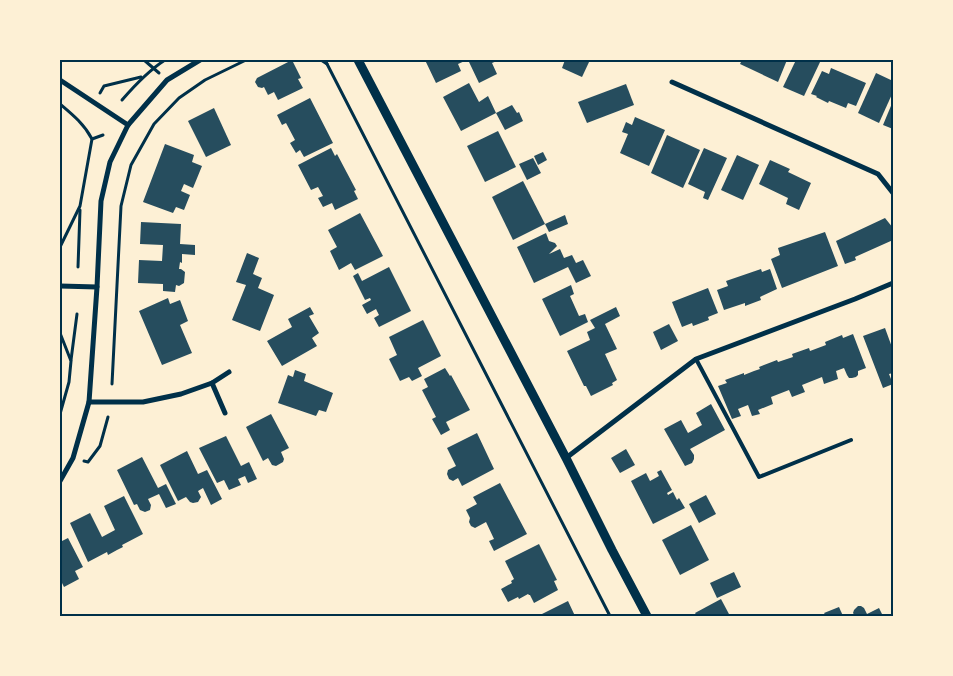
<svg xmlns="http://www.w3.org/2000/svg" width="953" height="676" font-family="'PT Sans',sans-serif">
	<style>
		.building { fill: #264d5e }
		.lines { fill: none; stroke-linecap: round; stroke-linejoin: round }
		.path { stroke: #003049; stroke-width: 3 }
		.service { stroke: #003049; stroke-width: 4 }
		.minor { stroke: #003049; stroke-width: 5 }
		.tertiary { stroke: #003049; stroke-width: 9 }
		.neatline { fill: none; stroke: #003049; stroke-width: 2 }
	</style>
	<rect width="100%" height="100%" fill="#fdf0d5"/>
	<g class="building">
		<polygon points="292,60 301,78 298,79 303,88 278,100 274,92 268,95 264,87 262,88 258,87 255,82 257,78"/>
		<polygon points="425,60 467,60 458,64 461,71 436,83"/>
		<polygon points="474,60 499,60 492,63 497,74 479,83 469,62"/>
		<polygon points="565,60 590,60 582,77 562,68"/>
		<polygon points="742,60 787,60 778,82 740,64"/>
		<polygon points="796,60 821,60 804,96 783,87"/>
		<polygon points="831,68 866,83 856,106 848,103 846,108 829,101 828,103 816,97 817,96 811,94 822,71 829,74"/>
		<polygon points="876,73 893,81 893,92 879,123 858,113"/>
		<polygon points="469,83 479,102 488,96 496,113 461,131 443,97"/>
		<polygon points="626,84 634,105 587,123 578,102"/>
		<polygon points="310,98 333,143 304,157 300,150 296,153 290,143 295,140 286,123 282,125 277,115"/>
		<polygon points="893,101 893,129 883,125"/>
		<polygon points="512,105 517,113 519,112 523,121 505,130 496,113"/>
		<polygon points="214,108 231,145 206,157 188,121"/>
		<polygon points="635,117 665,130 649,166 620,153 628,134 622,132 626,122 632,125"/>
		<polygon points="498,131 516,167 485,182 467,146"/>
		<polygon points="667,135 700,150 683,188 651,173"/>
		<polygon points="165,144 194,155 192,162 202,166 193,188 184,184 181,191 190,195 184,210 176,207 173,213 143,202"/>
		<polygon points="331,148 335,156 337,154 356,190 354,191 358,199 335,210 332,203 323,207 318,198 323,196 318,187 311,190 298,165"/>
		<polygon points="704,148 727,158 708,200 703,198 705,192 688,184"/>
		<polygon points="543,152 547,160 538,165 534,156"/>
		<polygon points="737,155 759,165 743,200 721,190"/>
		<polygon points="533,158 541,173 527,180 519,164"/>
		<polygon points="770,160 790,169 788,172 811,183 799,210 786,204 788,198 759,184"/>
		<polygon points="523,181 545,224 513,240 492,197"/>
		<polygon points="360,213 383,256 355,270 351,263 339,270 330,251 337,247 328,230"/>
		<polygon points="565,215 568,224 549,232 545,224"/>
		<polygon points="885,218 893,228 893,240 855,257 856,260 845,264 836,241"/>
		<polygon points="141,222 181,224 180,244 195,245 195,255 182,254 182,263 180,262 179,269 181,269 185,272 184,283 179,286 176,285 175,292 163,291 163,284 138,283 139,260 162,261 163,245 140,244"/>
		<polygon points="825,232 838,266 782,288 771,259 780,255 778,248"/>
		<polygon points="546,233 549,241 555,243 557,246 549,254 560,249 564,258 572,255 576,263 583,260 591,276 576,283 568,267 534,283 517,247"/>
		<polygon points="247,253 259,258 253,274 262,278 258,288 274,295 260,331 232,320 246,285 236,282"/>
		<polygon points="389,267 411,311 379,327 374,318 379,315 376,309 367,314 362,305 371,300 370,298 365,300 353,276 358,273 362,281"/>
		<polygon points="761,269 762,272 770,269 777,289 760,297 761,300 745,306 745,303 724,310 717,290 728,286 726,281"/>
		<polygon points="571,285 574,294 570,296 579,316 585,314 588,322 560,336 542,299"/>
		<polygon points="708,288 718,313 708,317 709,320 693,326 692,323 682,327 672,302"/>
		<polygon points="168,298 170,304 180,300 188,321 180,325 192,353 162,365 139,311"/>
		<polygon points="310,307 314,314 309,316 319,333 312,338 317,346 282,366 267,341 292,327 288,319"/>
		<polygon points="616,307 620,316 605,324 617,349 605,354 617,380 612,383 613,385 591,396 586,386 584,386 567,351 590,340 587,332 595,328 590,320"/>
		<polygon points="423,320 441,356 418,368 422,376 412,381 409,377 400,381 389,359 397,355 389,337"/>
		<polygon points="669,324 678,341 661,350 653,332"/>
		<polygon points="885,328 893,350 893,373 889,374 893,384 883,388 863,336"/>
		<polygon points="853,334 866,368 858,371 858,375 856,377 852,378 849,378 847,375 844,368 836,371 838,379 824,384 822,377 802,385 805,392 792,397 789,390 771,397 773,404 758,410 760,414 752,416 748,405 738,409 741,416 732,419 718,386 727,383 725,380 744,373 744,375 754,371 760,369 759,367 777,360 778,362 793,357 792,354 809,348 810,351 826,345 825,342 842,335 843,338"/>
		<polygon points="445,368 450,376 451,375 470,410 446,422 450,430 441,435 432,419 436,417 422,390 428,387 424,379"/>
		<polygon points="295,370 306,374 304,381 333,393 326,412 319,410 316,416 278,403 288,375 293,377"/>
		<polygon points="711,404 725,430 690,449 694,455 694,459 692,463 685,466 664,429 681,420 688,433 702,425 696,413"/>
		<polygon points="271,414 289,448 281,452 284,459 283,462 276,466 272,465 268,458 263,461 246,427"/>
		<polygon points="477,433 494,469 462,486 458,478 453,481 449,479 447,474 448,470 456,466 447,448"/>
		<polygon points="226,436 241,466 249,462 257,479 248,483 245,476 238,479 241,485 229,490 224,480 217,483 199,448"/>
		<polygon points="626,449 635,465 620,473 611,458"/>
		<polygon points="187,451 198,474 207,470 222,499 211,505 203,488 198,491 201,497 198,502 193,503 190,502 186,497 178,501 160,465"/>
		<polygon points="142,457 158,488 166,484 176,504 166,508 159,494 148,499 151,505 150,510 145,512 140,510 137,504 134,505 117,470"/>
		<polygon points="661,470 672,490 667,493 668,495 673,492 677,500 679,498 685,508 653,524 631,481 646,473 650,481 659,476 657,472"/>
		<polygon points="500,483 527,534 494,551 489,541 494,539 486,522 475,528 471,526 469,522 470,518 466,510 477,504 473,497"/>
		<polygon points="706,495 716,514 699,523 689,504"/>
		<polygon points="124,496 143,534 122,545 123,547 117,550 108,555 107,552 88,562 70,523 90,513 102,537 115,530 104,506"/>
		<polygon points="691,525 709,560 680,575 662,540"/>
		<polygon points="68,538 83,567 75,571 79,579 64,587 60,579 60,542"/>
		<polygon points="539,544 557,580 554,581 558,590 534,603 530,595 529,595 528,594 519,599 518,597 508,602 501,589 512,583 511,581 514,579 505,561"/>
		<polygon points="734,572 741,587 717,598 710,583"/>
		<polygon points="721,599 730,616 697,616 695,613"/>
		<polygon points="568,601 575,616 538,616"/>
		<polygon points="858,606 861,606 864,608 867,614 879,608 883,616 855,616 853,613 854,610"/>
		<polygon points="839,607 843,616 826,616 824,613"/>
	</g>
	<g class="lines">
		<g class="path">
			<polyline points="144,60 159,73"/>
			<polyline points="321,60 327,64"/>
			<polyline points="325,60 610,616"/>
			<polyline points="100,93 104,86 141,77"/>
			<path d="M 122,100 C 135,85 148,71 165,60"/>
			<path d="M 60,104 C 73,115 84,124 92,139 L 80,206 L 60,247"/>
			<polyline points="92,139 103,135"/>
			<polyline points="78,267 80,210"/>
			<polyline points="60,333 71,361 69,382 60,414"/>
			<polyline points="71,360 77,314"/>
			<polyline points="112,384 121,206 131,165 154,124 179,98 205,80 246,60"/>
			<polyline points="84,461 88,462 100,446 108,417"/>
		</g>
		<polyline class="service" points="696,359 759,477 851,440"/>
		<g class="minor">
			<polyline points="60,80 128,125"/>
			<polyline points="672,82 878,174 893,193"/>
			<polyline points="60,286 97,287"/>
			<polyline points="212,383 225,413"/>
			<polyline points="89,402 143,402 181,394 212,383 229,372"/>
			<polyline points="566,458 696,359 855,299 893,283"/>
			<polyline points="60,481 73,458 89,402 97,287 101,201 110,162 128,125 167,80 200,60"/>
		</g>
		<polyline class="tertiary" points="358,60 566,458 612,550 647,616"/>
	</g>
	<rect width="953" height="676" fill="none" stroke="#fdf0d5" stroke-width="122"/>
	<rect x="61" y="61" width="831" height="554" class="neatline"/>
</svg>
